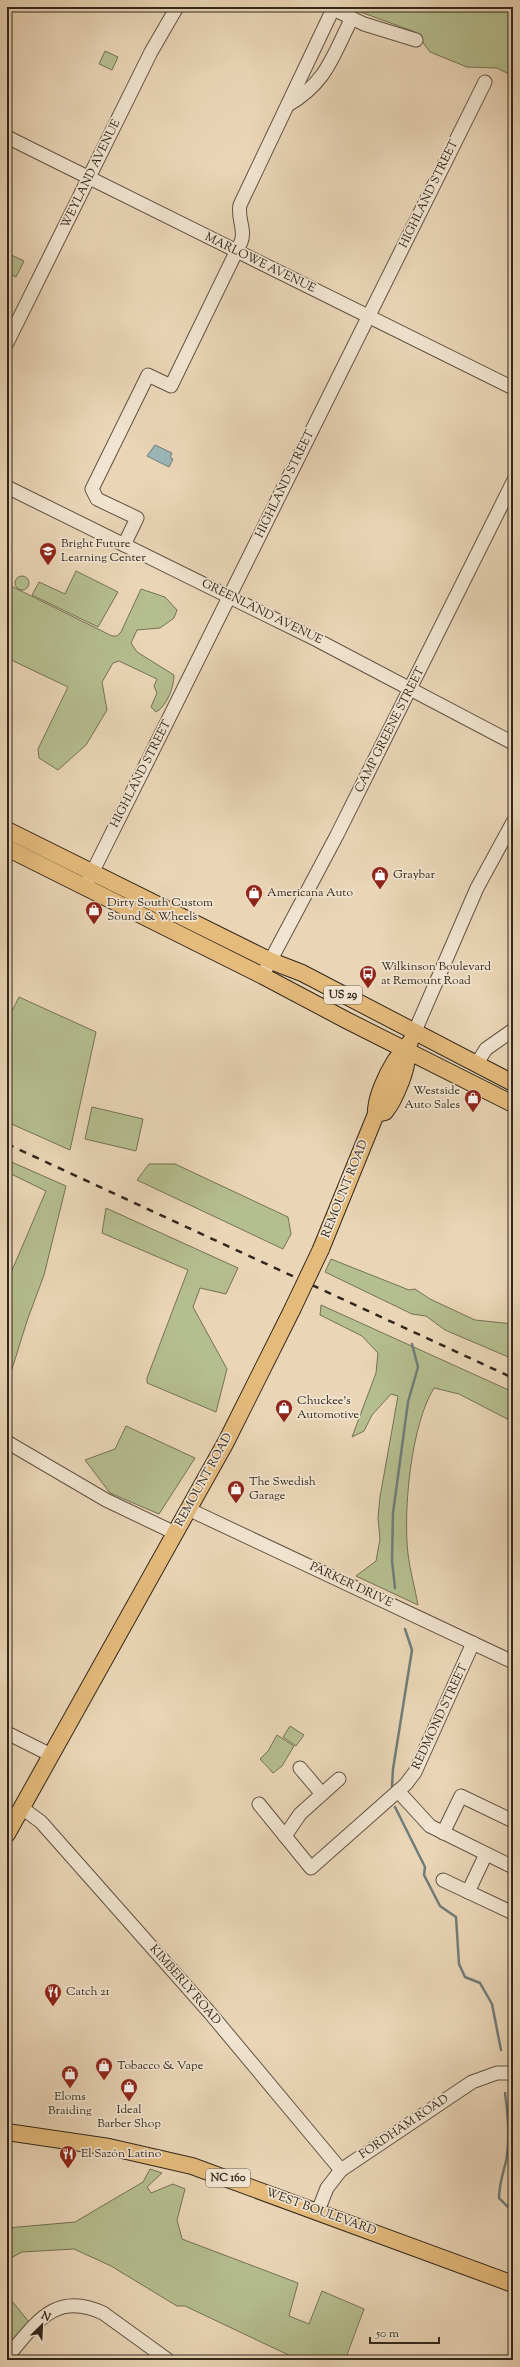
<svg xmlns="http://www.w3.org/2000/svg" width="520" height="2367" font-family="'Sorts Mill Goudy',serif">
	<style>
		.green { fill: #b5be8f; stroke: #747256 }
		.water { fill: #9bb7b8; stroke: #717d7a }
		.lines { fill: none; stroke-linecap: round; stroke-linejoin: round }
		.stream { stroke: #717d7a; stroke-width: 2.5 }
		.minor-casing { stroke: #605343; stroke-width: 15 }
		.major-casing { stroke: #32271c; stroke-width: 18 }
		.minor { stroke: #f1e4d0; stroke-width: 13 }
		.major { stroke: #e5bb7c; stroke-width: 16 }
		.rail { stroke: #32271c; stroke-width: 2.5; stroke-dasharray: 7 7; stroke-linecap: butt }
		.major-bridge-casing { stroke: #32271c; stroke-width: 18; stroke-linecap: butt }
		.major-bridge { stroke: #e5bb7c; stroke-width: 16 }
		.labels { text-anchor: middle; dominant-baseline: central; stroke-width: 3.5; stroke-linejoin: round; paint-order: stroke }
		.shield { fill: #f1e4d0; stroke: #6b6052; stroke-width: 1 }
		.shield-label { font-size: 11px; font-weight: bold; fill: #32271c }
		.street-label { font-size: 12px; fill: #32271c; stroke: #f1e4d0 }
		.poi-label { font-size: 12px; fill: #32271c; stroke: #f1e4d0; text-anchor: start }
	</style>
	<rect width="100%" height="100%" fill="#ead6b7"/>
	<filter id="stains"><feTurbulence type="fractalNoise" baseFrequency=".005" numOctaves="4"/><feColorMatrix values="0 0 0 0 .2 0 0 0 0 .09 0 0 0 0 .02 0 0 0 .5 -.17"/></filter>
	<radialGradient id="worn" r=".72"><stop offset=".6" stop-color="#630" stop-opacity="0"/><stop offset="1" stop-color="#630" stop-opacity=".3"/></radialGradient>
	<g class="green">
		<polygon points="347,7 513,7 513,76 497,68 467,67 430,52 415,32"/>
		<polygon points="105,51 118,57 112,70 99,64"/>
		<polygon points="7,253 24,261 16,277 7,273"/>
		<polygon points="76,571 118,592 98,627 32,595 39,582 65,594"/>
		<circle cx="22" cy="583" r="7"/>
		<path d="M 7,584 L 112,636 L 117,636 L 121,632 L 141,589 L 165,597 L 177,610 L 174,618 L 160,628 L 137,630 L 131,643 L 137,652 L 174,675 C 174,687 167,706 156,712 L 151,707 L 157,693 L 154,686 L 157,679 L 119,661 L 113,663 L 102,682 L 107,710 L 86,745 L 58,770 L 39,758 L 38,749 L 68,687 L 7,658 Z"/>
		<polygon points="19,997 96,1032 70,1150 7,1122 7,1021"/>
		<polygon points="92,1107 143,1119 136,1151 85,1139"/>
		<polygon points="7,1160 66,1186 44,1275 27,1321 7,1385 7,1282 46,1191 7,1172"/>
		<polygon points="149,1164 175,1164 288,1217 291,1234 283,1249 137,1180"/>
		<polygon points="106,1208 238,1268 226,1294 200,1288 193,1307 227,1369 216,1412 147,1383 147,1378 188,1270 102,1233"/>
		<polygon points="331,1259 409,1290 415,1289 430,1299 475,1320 513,1324 513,1359 445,1330 426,1316 412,1314 325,1272"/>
		<path d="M 321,1305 L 513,1392 L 513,1422 L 459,1394 L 434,1388 C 411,1425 403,1510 408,1554 C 410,1571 415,1588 418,1605 L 356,1576 L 376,1561 L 380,1539 L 378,1518 L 380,1497 L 398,1396 L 391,1394 L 372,1415 L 364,1431 L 352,1437 L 376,1373 L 378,1353 L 362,1336 L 320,1315 Z"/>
		<polygon points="126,1426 195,1458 159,1514 110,1493 85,1460 115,1449"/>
		<polygon points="290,1726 304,1735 296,1746 283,1737"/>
		<polygon points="277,1735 294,1746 282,1766 273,1773 260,1759 268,1751"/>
		<polygon points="150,2169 162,2173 147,2187 151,2193 173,2184 185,2189 177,2220 182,2239 298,2283 289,2316 309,2324 322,2291 364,2309 345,2360 299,2360 185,2306 177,2306 111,2266 74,2249 22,2252 7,2260 7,2228 75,2222 143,2182"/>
		<polygon points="7,2295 29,2322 12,2340 7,2326"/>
	</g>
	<polygon class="water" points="155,445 172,453 170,457 173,459 169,467 147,456"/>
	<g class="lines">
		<g class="stream">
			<polyline points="395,1588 392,1561 393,1513 408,1402 418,1367 412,1344"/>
			<polyline points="392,1787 393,1769 412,1650 405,1629"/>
			<polyline points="395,1807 425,1867 424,1875 440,1906 456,1917 459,1964 465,1977 480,1983 492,2004 501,2050"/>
			<path d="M 505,2093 C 508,2114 510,2139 506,2161 C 503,2174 499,2184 499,2198 L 513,2212"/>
		</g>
		<defs>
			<g id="minor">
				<polyline points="329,7 364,24 416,40"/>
				<path d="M 288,105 C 327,82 332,57 352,18"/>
				<polyline points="7,137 513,388"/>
				<polyline points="7,343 151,52 177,7"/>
				<polyline points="7,487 317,640 513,743"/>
				<path d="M 124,545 L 137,518 L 97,499 L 92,489 L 148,375 L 171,386 L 241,242 C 246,230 237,218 240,205 L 333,9"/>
				<polyline points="88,881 485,82"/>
				<polyline points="266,969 337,835 513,482"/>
				<polyline points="415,1031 477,888 513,822"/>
				<polyline points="477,1063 486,1049 513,1030"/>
				<polyline points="7,1442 106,1500 175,1533"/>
				<polyline points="188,1509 513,1662"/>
				<polyline points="7,1733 51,1755"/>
				<polyline points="300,1768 322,1794"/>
				<polyline points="398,1791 430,1826 513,1867"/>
				<polyline points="259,1804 311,1868 406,1784 415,1772 473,1643"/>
				<polyline points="22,1808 41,1822 210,2013 341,2170"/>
				<polyline points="443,1833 461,1796 513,1821"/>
				<polyline points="285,1836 300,1814 339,1779"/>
				<polyline points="443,1880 513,1913"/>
				<polyline points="468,1892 486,1854"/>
				<polyline points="318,2211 327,2188 341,2170 472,2082 497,2073 513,2073"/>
				<path d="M 7,2357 C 35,2325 54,2290 103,2313 L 168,2360"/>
			</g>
			<g id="major">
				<polyline points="7,830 271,961 302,973 513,1083"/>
				<polyline points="7,848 263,976 346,1020 513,1104"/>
				<path d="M 376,1114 L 385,1112 C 394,1101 411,1064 406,1050"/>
				<path d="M 321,1249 L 376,1114 C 375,1098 387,1074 395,1061 C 400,1053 406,1051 410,1042"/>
				<polyline points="7,1834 226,1442 292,1310"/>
				<polyline points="7,2132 109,2147 192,2166 513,2284"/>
			</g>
		</defs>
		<use href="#minor" class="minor-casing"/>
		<use href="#major" class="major-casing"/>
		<use href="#minor" class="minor"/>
		<use href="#major" class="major"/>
		<polyline class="rail" points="7,1144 513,1378"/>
		<defs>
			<polyline id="major-bridge" points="292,1310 321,1249"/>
		</defs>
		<use href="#major-bridge" class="major-bridge-casing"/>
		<use href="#major-bridge" class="major-bridge"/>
	</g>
	<defs>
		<symbol id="school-pin" viewBox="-11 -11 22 30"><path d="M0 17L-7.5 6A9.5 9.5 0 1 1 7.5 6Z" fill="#8f2418" stroke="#f1e4d0"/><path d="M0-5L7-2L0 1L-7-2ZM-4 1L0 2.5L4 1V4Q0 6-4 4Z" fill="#fff"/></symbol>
		<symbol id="shop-pin" viewBox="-11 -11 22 30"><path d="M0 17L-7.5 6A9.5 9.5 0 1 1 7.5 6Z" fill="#8f2418" stroke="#f1e4d0"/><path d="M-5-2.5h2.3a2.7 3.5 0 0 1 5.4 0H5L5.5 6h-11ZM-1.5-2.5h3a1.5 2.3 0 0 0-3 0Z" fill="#fff"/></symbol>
		<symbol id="bus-pin" viewBox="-11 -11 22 30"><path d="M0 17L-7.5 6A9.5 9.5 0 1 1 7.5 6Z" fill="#8f2418" stroke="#f1e4d0"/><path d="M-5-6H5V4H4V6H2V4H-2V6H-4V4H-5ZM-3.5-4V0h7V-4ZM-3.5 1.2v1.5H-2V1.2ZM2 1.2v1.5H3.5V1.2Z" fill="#fff"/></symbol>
		<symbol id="restaurant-pin" viewBox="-11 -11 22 30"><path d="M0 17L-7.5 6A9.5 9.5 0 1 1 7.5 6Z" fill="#8f2418" stroke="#f1e4d0"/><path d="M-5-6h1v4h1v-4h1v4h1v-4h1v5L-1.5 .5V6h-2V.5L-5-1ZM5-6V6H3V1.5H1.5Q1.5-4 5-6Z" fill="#fff"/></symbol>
	</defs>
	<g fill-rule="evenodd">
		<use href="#school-pin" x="38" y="541" width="20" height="27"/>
		<use href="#shop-pin" x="370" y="865" width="20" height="27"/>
		<use href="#shop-pin" x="244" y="883" width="20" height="27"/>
		<use href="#shop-pin" x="84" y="900" width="20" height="27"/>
		<use href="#bus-pin" x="358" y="964" width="20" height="27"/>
		<use href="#shop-pin" x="463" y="1088" width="20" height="27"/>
		<use href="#shop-pin" x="274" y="1398" width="20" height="27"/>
		<use href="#shop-pin" x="226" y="1479" width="20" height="27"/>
		<use href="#restaurant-pin" x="43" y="1982" width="20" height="27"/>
		<use href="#shop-pin" x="94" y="2056" width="20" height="27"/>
		<use href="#shop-pin" x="60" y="2064" width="20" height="27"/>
		<use href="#shop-pin" x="119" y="2077" width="20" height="27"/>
		<use href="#restaurant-pin" x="58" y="2144" width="20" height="27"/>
	</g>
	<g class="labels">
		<g class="shield">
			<rect x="324" y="986" width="38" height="18" rx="3"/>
			<rect x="206" y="2169" width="44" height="18" rx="3"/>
		</g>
		<g class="shield-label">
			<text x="343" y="995">US 29</text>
			<text x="228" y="2178">NC 160</text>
		</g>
		<g class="street-label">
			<text transform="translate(91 174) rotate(-64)">WEYLAND AVENUE</text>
			<text transform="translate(429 194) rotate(-64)">HIGHLAND STREET</text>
			<text transform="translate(260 263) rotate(26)">MARLOWE AVENUE</text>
			<text transform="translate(285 484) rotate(-64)">HIGHLAND STREET</text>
			<text transform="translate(262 612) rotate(26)">GREENLAND AVENUE</text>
			<text transform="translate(390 730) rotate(-63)">CAMP GREENE STREET</text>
			<text transform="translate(141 774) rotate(-63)">HIGHLAND STREET</text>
			<text transform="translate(345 1189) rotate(-68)">REMOUNT ROAD</text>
			<text transform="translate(204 1480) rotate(-61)">REMOUNT ROAD</text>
			<text transform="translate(351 1585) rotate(25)">PARKER DRIVE</text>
			<text transform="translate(440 1717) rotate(-65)">REDMOND STREET</text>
			<text transform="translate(185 1985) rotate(49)">KIMBERLY ROAD</text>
			<text transform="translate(404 2127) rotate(-34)">FORDHAM ROAD</text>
			<text transform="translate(321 2212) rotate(20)">WEST BOULEVARD</text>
		</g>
		<g class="poi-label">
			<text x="61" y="544">Bright Future<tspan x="61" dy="14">Learning Center</tspan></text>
			<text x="393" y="875">Graybar</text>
			<text x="267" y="893">Americana Auto</text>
			<text x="107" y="903">Dirty South Custom<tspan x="107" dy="14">Sound &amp; Wheels</tspan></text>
			<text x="381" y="967">Wilkinson Boulevard<tspan x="381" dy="14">at Remount Road</tspan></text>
			<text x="460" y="1091" text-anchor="end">Westside<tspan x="460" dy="14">Auto Sales</tspan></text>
			<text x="297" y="1401">Chuckee's<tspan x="297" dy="14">Automotive</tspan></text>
			<text x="249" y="1482">The Swedish<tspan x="249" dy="14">Garage</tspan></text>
			<text x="66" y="1992">Catch 21</text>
			<text x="117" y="2066">Tobacco &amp; Vape</text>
			<text x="70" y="2097" text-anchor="middle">Eloms<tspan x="70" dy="14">Braiding</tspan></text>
			<text x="129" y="2110" text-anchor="middle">Ideal<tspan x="129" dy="14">Barber Shop</tspan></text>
			<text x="81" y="2154">El Sazón Latino</text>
		</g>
	</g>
	<rect width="520" height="2367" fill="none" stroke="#ead6b7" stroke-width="24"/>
	<rect x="8" y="8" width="504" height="2351" fill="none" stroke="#32271c" stroke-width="2"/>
	<rect x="12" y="12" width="496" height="2343" fill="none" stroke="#32271c"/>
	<g transform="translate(42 2325) rotate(24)" stroke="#f1e4d0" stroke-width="3" paint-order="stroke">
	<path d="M0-3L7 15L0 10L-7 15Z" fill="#32271c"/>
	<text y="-6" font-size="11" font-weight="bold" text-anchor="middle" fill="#32271c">N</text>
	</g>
	<path d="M370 2337v6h69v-6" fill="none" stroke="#32271c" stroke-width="2"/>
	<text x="376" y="2337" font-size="12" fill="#32271c" stroke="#f1e4d0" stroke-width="3" paint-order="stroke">50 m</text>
	<rect width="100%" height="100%" filter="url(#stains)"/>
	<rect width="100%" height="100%" fill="url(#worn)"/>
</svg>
